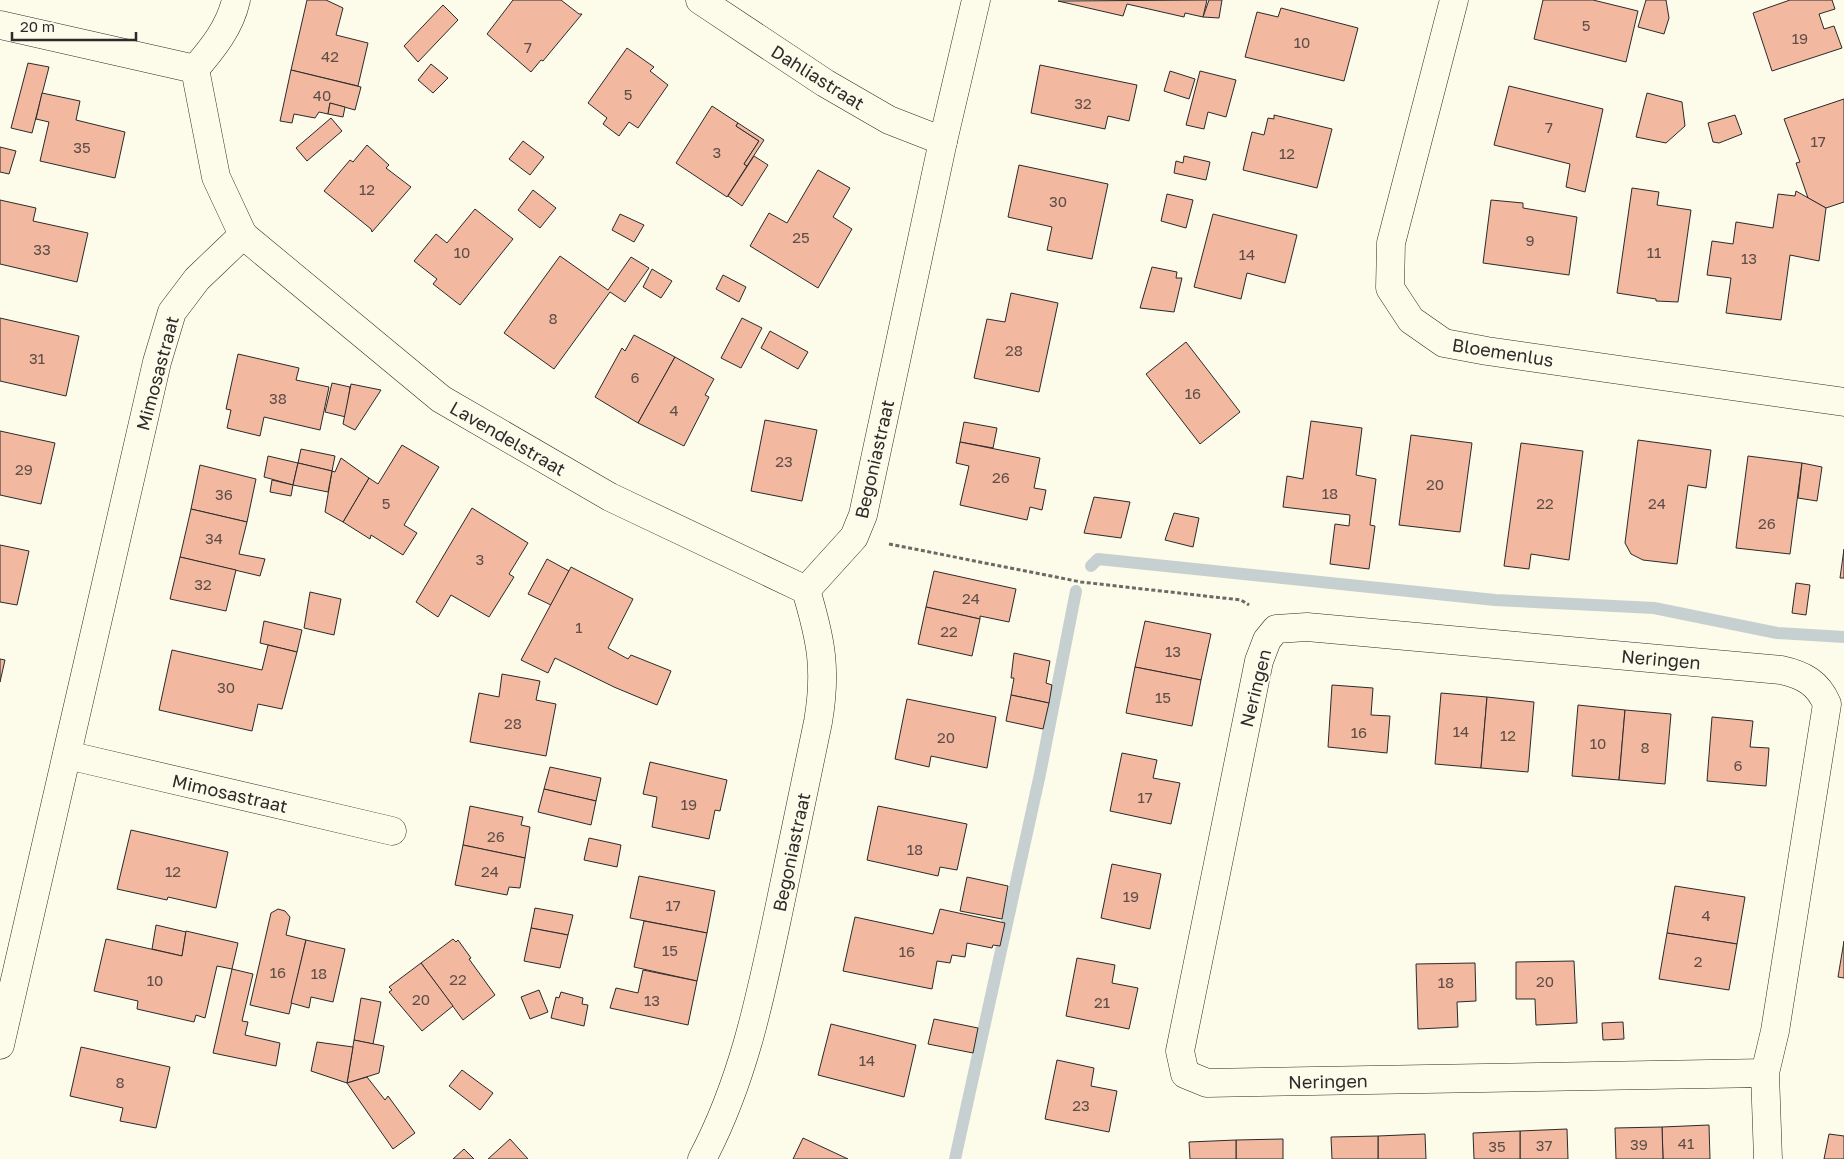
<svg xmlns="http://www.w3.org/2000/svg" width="1844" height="1159" font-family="'Golos Text',sans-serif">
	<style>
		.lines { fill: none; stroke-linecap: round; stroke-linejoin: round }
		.stream { stroke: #c7d0d0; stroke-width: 12 }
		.building { fill: #f2b8a0; stroke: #2b2b2b }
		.minor-casing { stroke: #2b2b2b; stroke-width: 29 }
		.path { stroke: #6a6964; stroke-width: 3; stroke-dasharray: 4 2.5; stroke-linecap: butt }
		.minor { stroke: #fdfbea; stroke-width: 28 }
		.labels { text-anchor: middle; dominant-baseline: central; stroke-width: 4; stroke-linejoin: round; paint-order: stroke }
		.number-label { font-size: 15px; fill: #5d4e48 }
		.street-label { font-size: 18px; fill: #2b2b2b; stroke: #fdfbea }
	</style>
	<rect width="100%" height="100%" fill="#fdfbea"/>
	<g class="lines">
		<g class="stream">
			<path d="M1091 566 1098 559 1495 600 1654 608 1777 633 1844 637"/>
			<path d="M955 1159 1040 774 1076 591"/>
		</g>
	</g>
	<g class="building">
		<path d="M307 0H326L343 8 336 35 368 43 358 86 291 70Z"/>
		<path d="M513 0H561L579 14H582L543 61 541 60 531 72 487 34Z"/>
		<path d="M1207 0 1203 17 1185 13 1184 17 1127 4 1123 16 1058 1Z"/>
		<path d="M1209 0H1222L1219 18 1203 17Z"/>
		<path d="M1543 0H1593L1638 11 1626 62 1534 39Z"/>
		<path d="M1646 0H1666L1669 18 1664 34 1638 27Z"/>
		<path d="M1790 0H1832L1835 9 1819 14 1824 29 1834 26 1842 48 1772 71 1753 13Z"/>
		<path d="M443 5 458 20 418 62 404 46Z"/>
		<path d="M1281 8 1358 28 1344 81 1245 57 1257 12 1278 17Z"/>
		<path d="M627 48 654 67 650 71 668 85 638 128 629 122 619 136 603 124 607 118 588 103Z"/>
		<path d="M28 63 49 67 32 133 11 128Z"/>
		<path d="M431 64 448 78 433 93 418 80Z"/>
		<path d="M1040 65 1137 85 1129 121 1108 116 1105 129 1031 113Z"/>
		<path d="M291 70 361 87 355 110 330 103 328 114 319 112 315 118 294 114 292 123 280 121Z"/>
		<path d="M1170 71 1195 79 1189 99 1164 91Z"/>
		<path d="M1200 71 1236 80 1226 117 1208 112 1204 129 1186 125Z"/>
		<path d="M1509 86 1603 109 1585 192 1566 187 1570 164 1494 145Z"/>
		<path d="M42 93 80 101 76 120 125 132 115 178 40 161 49 122 36 119Z"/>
		<path d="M1647 93 1682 102 1685 126 1666 143 1636 137Z"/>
		<path d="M1844 99V202L1826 208 1808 198 1796 163 1800 162 1784 119Z"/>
		<path d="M330 103 345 107 343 117 328 114Z"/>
		<path d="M712 106 738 123 736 126 759 141 744 164 747 166 727 197 676 163Z"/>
		<path d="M1274 115 1332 129 1317 188 1243 170 1252 132 1264 135 1268 118 1274 119Z"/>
		<path d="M1735 115 1742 134 1719 143 1713 142 1708 123Z"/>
		<path d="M331 118 342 131 307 161 296 148Z"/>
		<path d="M738 123 764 140 747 166 744 164 759 141 736 126Z"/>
		<path d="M523 141 544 157 530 175 509 159Z"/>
		<path d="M367 145 389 165 386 168 411 187 372 232 371 229 324 191 350 160 353 162Z"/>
		<path d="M0 147 16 151 9 174 0 172Z"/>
		<path d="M754 156 768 165 742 206 728 196Z"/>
		<path d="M1184 156 1210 162 1206 180 1174 173 1176 161 1183 163Z"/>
		<path d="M1019 165 1108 184 1092 259 1047 250 1052 227 1008 217Z"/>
		<path d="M818 170 850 188 833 217 852 229 818 288 750 246 769 213 787 223Z"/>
		<path d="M1632 188 1659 192 1657 205 1691 210 1678 302 1656 301V299L1617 293Z"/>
		<path d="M533 190 556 208 540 228 518 210Z"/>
		<path d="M1796 191 1826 208 1819 261 1790 255 1781 320 1726 313 1731 278 1707 275 1712 241 1733 244 1736 222 1773 228 1778 194 1795 196Z"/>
		<path d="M1167 194 1193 200 1186 228 1161 221Z"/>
		<path d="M0 200 36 208 33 221 88 233 77 282 0 264Z"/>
		<path d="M1491 200 1523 203V208L1577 217 1569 275 1483 263Z"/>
		<path d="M475 209 513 239 460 305 433 284 437 279 414 261 436 234 447 243Z"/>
		<path d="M620 214 644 225 634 242 612 230Z"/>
		<path d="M1213 214 1297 235 1285 283 1247 273 1241 299 1194 287Z"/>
		<path d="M560 256 608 290 631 257 649 268 625 302 610 292 554 369 504 333Z"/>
		<path d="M1152 267 1177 272 1176 278H1182L1174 312 1140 308Z"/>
		<path d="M652 269 672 281 661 298 643 287Z"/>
		<path d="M723 275 746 287 739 302 716 289Z"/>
		<path d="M1011 293 1058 303 1039 392 974 378 987 319 1005 322Z"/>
		<path d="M0 318 79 336 66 396 0 381Z"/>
		<path d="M742 318 762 328 741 368 721 358Z"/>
		<path d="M770 331 808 352 798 369 761 348Z"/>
		<path d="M634 335 675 357 638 423 595 397 622 348 625 351Z"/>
		<path d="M1186 342 1240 412 1200 444 1146 374Z"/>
		<path d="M238 354 299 368 296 380 329 387 320 430 264 417 260 436 227 428 231 410 226 409Z"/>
		<path d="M675 357 714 379 705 395 709 397 684 446 638 423Z"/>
		<path d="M332 383 350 387 346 417 325 412Z"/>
		<path d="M351 384 381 390 355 430 343 424Z"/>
		<path d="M765 420 817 430 802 501 751 491Z"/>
		<path d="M1311 421 1362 428 1356 475 1376 479 1370 525 1375 526 1369 569 1330 564 1335 524 1349 526 1350 515 1283 507 1287 476 1303 479Z"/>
		<path d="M964 422 997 428 993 448 960 442Z"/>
		<path d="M0 431 55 443 41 504 0 495Z"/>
		<path d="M1411 435 1472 443 1460 532 1399 525Z"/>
		<path d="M1638 440 1711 450 1706 488 1688 485 1677 564 1643 560 1631 554 1625 543Z"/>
		<path d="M960 442 1040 458 1034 488 1046 490 1042 510 1030 507 1027 520 960 505 969 466 956 463Z"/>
		<path d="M1521 443 1583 451 1569 560 1531 554 1529 569 1504 566Z"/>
		<path d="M402 445 439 467 404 525 417 533 403 555 371 535 370 539 343 522 369 478 378 484Z"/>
		<path d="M301 449 335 456 332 471 298 463Z"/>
		<path d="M268 456 298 463 293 485 264 477Z"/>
		<path d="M1748 456 1802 463 1790 554 1736 548Z"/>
		<path d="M341 458 369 478 343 522 325 512 332 471 335 472Z"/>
		<path d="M298 463 332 471 328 492 293 485Z"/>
		<path d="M1802 463 1822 467 1817 501 1798 498Z"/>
		<path d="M200 465 256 479 247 522 191 509Z"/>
		<path d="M272 480 293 485 291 496 270 492Z"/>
		<path d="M1094 497 1130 502 1121 538 1084 533Z"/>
		<path d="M472 508 528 543 509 574 514 577 489 617 451 595 438 617 416 602Z"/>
		<path d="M191 509 247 522 239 554 265 559 260 576 180 557Z"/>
		<path d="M1174 513 1199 518 1193 547 1165 540Z"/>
		<path d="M0 545 29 551 17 605 0 602Z"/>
		<path d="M1844 549V578H1840Z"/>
		<path d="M180 557 236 570 226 611 170 599Z"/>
		<path d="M547 559 569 571 551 605 528 594Z"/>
		<path d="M571 567 633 599 608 648 628 659 631 655 671 671 657 705 614 687 555 658 548 673 521 660Z"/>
		<path d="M934 571 1016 589 1009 622 980 616V619L926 607Z"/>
		<path d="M1796 583 1810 585 1806 615 1792 613Z"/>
		<path d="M310 592 341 599 334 635 304 628Z"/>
		<path d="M926 607 980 619 972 656 918 644Z"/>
		<path d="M264 621 302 630 297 652 260 643Z"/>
		<path d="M1145 621 1211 634 1201 680 1135 667Z"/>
		<path d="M268 645 297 652 282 709 258 704 252 731 159 710 172 650 262 670Z"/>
		<path d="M1014 653 1050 661 1046 683 1052 685 1049 703 1011 695 1014 678H1011Z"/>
		<path d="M0 659 5 660 0 682Z"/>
		<path d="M1135 667 1201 680 1192 726 1126 713Z"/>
		<path d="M502 674 540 681 536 700 556 704 546 756 470 742 479 693 499 697Z"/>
		<path d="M1332 685 1373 688 1371 715 1390 716 1387 753 1328 747Z"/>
		<path d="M1441 693 1487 697 1481 768 1435 764Z"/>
		<path d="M1011 695 1049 703 1043 729 1006 721Z"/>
		<path d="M1487 697 1534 702 1528 772 1481 768Z"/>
		<path d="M907 699 996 717 987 768 931 756 929 767 895 759Z"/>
		<path d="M1578 705 1625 710 1619 780 1572 776Z"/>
		<path d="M1625 710 1671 714 1665 784 1619 780Z"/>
		<path d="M1712 717 1753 721 1750 747 1769 748 1766 786 1707 781Z"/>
		<path d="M1122 753 1157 760 1153 778 1180 783 1171 824 1110 811Z"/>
		<path d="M650 762 727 780 720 811 715 810 709 839 652 827 657 797 643 794Z"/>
		<path d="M550 767 601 778 596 801 544 789Z"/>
		<path d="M544 789 596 801 591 825 538 812Z"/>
		<path d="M470 806 523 817 521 825 530 827 525 858 463 845Z"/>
		<path d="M878 806 967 824 957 870 940 867 938 876 867 860Z"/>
		<path d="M131 830 228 852 216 908 168 897 167 900 117 889Z"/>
		<path d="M589 838 621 845 617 867 584 860Z"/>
		<path d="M463 845 525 858 520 888 509 887 507 895 455 885Z"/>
		<path d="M1112 864 1161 874 1150 929 1101 918Z"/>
		<path d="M639 876 715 891 707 933 630 918Z"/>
		<path d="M967 877 1008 886 1002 919 960 911Z"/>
		<path d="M1675 886 1745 897 1737 944 1667 933Z"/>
		<path d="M535 908 573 915 568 935 531 928Z"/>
		<path d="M278 909 285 911 290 917 286 935 306 940 289 1014 250 1005 271 913Z"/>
		<path d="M940 909 1005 923 1000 946 993 945 992 948 967 943 965 957 952 955 950 963 937 961 932 989 843 971 855 917 933 934Z"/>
		<path d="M644 921 707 933 697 981 634 967Z"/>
		<path d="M156 925 186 932 182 956 152 949Z"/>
		<path d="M531 928 568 935 560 968 524 961Z"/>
		<path d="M186 931 238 943 232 969 217 966 205 1018 196 1015 194 1022 137 1009 138 1001 94 991 106 939 182 956Z"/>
		<path d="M1667 933 1737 944 1729 990 1659 979Z"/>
		<path d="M453 939 456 942 458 940 471 958 469 959 495 995 463 1020 421 963Z"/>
		<path d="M306 940 345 949 333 1002 311 997 309 1008 291 1003Z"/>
		<path d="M1844 941V978L1838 977Z"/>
		<path d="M1077 958 1115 965 1112 983 1138 988 1129 1029 1066 1016Z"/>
		<path d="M1574 961 1577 1023 1536 1025 1535 999H1516V962Z"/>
		<path d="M421 963 453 1006 422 1031 389 992 392 990 389 987Z"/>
		<path d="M1475 963 1476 1001 1457 1002 1458 1027 1418 1029 1416 964Z"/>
		<path d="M232 969 253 974 242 1021 248 1022 245 1035 280 1043 276 1066 213 1053Z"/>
		<path d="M643 970 697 981 688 1025 610 1008 616 988 638 993Z"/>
		<path d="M539 990 548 1012 530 1019 521 997Z"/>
		<path d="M561 992 583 998 582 1004 588 1005 584 1026 551 1018 556 997 559 998Z"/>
		<path d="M361 998 381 1002 373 1044 354 1040Z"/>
		<path d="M934 1019 978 1028 973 1053 928 1044Z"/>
		<path d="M1623 1022 1624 1039 1603 1040 1602 1023Z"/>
		<path d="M831 1024 916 1045 904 1097 818 1075Z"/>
		<path d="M354 1040 384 1046 379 1073 347 1083Z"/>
		<path d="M317 1042 353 1047 347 1083 311 1071Z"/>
		<path d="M81 1047 170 1067 156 1128 120 1121 123 1108 70 1096Z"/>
		<path d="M1057 1060 1094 1068 1091 1086 1117 1091 1109 1132 1045 1119Z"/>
		<path d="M462 1070 493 1093 480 1110 449 1086Z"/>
		<path d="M367 1077 385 1100 388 1096 415 1133 393 1149 347 1083Z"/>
		<path d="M1709 1125 1710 1159H1663L1662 1127Z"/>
		<path d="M1662 1127 1663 1159H1616L1615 1128Z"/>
		<path d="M1567 1129 1568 1159H1520V1131Z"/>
		<path d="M1520 1131V1159H1474L1473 1133Z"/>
		<path d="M1425 1134 1426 1159H1378V1136Z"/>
		<path d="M1829 1134 1844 1136V1159H1824Z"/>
		<path d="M1378 1136V1159H1332L1331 1137Z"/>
		<path d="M803 1138 848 1159H793Z"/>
		<path d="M510 1139 528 1159H488Z"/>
		<path d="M1283 1139V1159H1236V1140Z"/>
		<path d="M1236 1140V1159H1190L1189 1142Z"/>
		<path d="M464 1149 474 1159H453Z"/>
	</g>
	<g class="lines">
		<defs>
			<g id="minor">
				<path d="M700 0 825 83 889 120 943 141"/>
				<path d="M1454 0 1391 243 1390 288 1411 320 1444 343 1487 351 1844 402"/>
				<path d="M0 25 195 69"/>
				<path d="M195 69C213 48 230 27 236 0"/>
				<path d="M243 235 441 399 610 497 806 590"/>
				<path d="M67 755 392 831"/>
				<path d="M0 1045 157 362 172 312 197 279 243 235 216 177 195 69"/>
				<path d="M1765 1073 1207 1083 1185 1074 1180 1051 1259 661 1267 640 1276 629 1307 627 1781 670C1804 675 1818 683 1827 704L1775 1031 1765 1073 1768 1159"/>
				<path d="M702 1159C743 1082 760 999 778 914 791 850 805 786 818 722 827 670 821 640 806 590L854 537 863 515 943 141 976 0"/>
			</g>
		</defs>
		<use href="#minor" class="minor-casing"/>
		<path class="path" d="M889 544 1081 582 1241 600 1249 605"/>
		<use href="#minor" class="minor"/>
	</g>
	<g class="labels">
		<g class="number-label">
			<text x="1586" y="25">5</text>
			<text x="1800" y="38">19</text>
			<text x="1302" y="42">10</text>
			<text x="528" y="47">7</text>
			<text x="330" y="56">42</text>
			<text x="628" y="94">5</text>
			<text x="322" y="95">40</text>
			<text x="1083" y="103">32</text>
			<text x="1549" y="127">7</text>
			<text x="1818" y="141">17</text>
			<text x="82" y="147">35</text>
			<text x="717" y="152">3</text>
			<text x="1287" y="153">12</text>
			<text x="367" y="189">12</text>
			<text x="1058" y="201">30</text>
			<text x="801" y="237">25</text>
			<text x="1530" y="240">9</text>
			<text x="42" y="249">33</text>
			<text x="462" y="252">10</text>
			<text x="1654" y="252">11</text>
			<text x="1247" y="254">14</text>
			<text x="1749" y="258">13</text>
			<text x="553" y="318">8</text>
			<text x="1014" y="350">28</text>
			<text x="37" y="358">31</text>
			<text x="635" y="377">6</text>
			<text x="1193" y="393">16</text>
			<text x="278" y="398">38</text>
			<text x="674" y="410">4</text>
			<text x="784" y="461">23</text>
			<text x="24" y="469">29</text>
			<text x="1001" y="477">26</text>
			<text x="1435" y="484">20</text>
			<text x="1330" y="493">18</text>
			<text x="224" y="494">36</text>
			<text x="386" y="503">5</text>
			<text x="1545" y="503">22</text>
			<text x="1657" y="503">24</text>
			<text x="1767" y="523">26</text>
			<text x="214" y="538">34</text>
			<text x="480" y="559">3</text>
			<text x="203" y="584">32</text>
			<text x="971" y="598">24</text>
			<text x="579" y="627">1</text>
			<text x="949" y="631">22</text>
			<text x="1173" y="651">13</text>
			<text x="226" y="687">30</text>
			<text x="1163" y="697">15</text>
			<text x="513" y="723">28</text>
			<text x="1461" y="731">14</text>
			<text x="1359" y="732">16</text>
			<text x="1508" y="735">12</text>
			<text x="946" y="737">20</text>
			<text x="1598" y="743">10</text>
			<text x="1645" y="747">8</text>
			<text x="1738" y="765">6</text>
			<text x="1145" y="797">17</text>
			<text x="689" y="804">19</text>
			<text x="496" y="836">26</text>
			<text x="915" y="849">18</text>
			<text x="173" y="871">12</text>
			<text x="490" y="871">24</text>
			<text x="1131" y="896">19</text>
			<text x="673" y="905">17</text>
			<text x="1706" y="915">4</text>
			<text x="670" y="950">15</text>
			<text x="907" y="951">16</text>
			<text x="1698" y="961">2</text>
			<text x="278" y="972">16</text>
			<text x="319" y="973">18</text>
			<text x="458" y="979">22</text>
			<text x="155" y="980">10</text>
			<text x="1545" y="981">20</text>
			<text x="1446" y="982">18</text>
			<text x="421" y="999">20</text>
			<text x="652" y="1000">13</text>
			<text x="1102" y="1002">21</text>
			<text x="867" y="1060">14</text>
			<text x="120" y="1082">8</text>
			<text x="1081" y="1105">23</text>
			<text x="1686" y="1143">41</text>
			<text x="1639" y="1144">39</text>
			<text x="1544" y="1145">37</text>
			<text x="1497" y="1146">35</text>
		</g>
		<g class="street-label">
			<text transform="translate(818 77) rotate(32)">Dahliastraat</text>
			<text transform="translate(1503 352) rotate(9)">Bloemenlus</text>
			<text transform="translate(157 373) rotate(-75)">Mimosastraat</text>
			<text transform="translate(508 438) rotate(30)">Lavendelstraat</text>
			<text transform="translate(874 459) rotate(-77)">Begoniastraat</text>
			<text transform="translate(1661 659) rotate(5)">Neringen</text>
			<text transform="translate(1255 688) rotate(-76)">Neringen</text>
			<text transform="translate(230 793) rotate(13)">Mimosastraat</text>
			<text transform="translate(791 852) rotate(-78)">Begoniastraat</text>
			<text transform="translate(1328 1081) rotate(-1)">Neringen</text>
		</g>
	</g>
	<path d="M12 32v8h124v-8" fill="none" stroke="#2b2b2b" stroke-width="2.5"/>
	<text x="20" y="32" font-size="15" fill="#2b2b2b" stroke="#fdfbea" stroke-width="4" paint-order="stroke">20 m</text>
</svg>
